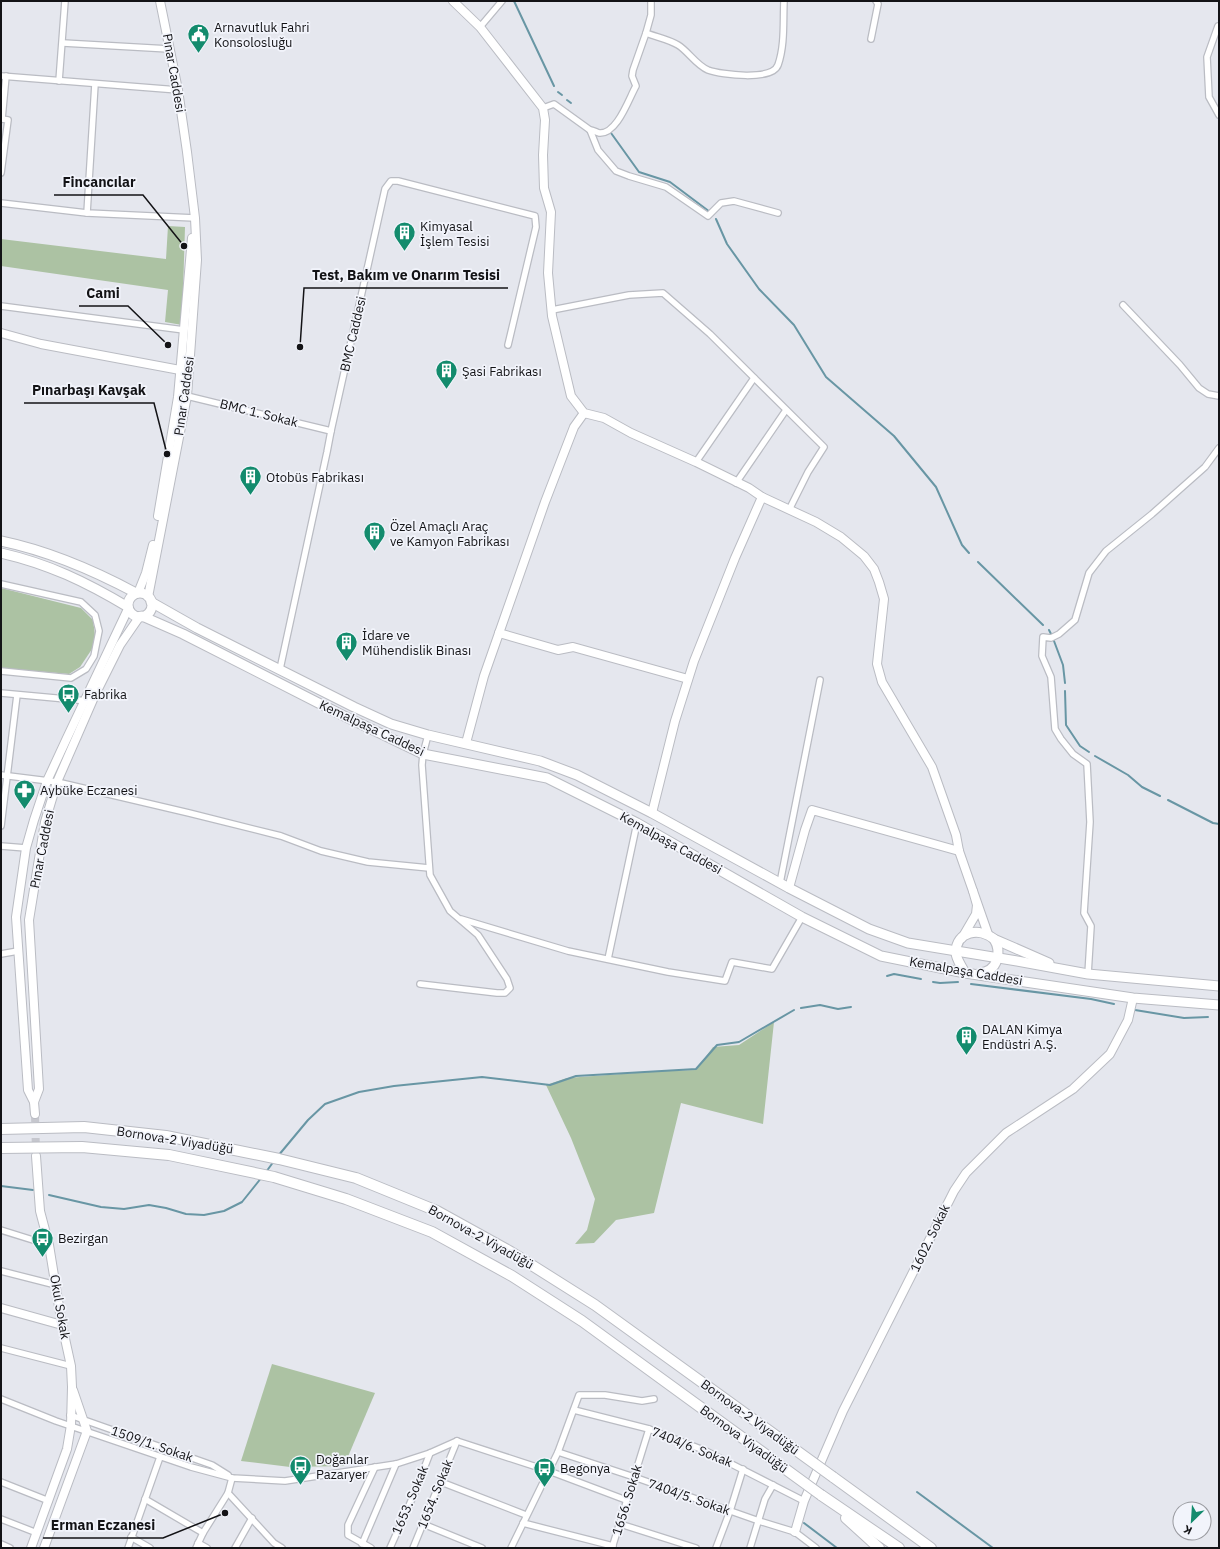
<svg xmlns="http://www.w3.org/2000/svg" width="1220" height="1549" font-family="'IBM Plex Sans',sans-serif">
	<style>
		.green { fill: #acc2a3 }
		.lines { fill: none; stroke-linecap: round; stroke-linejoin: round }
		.stream { stroke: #6896a4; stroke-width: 2 }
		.secondary-tunnel { stroke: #c6c7ce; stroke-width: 8; stroke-dasharray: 8 4; stroke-linecap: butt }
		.street-casing { stroke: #babcc3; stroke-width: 8 }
		.secondary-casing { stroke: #babcc3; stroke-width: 10 }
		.primary-casing { stroke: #babcc3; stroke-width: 11 }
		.highway-casing { stroke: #babcc3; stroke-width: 12 }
		.street { stroke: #fff; stroke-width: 5.5 }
		.secondary { stroke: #fff; stroke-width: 8 }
		.primary { stroke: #fff; stroke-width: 9 }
		.highway { stroke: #fff; stroke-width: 10 }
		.highway-bridge-casing { stroke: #babcc3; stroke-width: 12; stroke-linecap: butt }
		.highway-bridge { stroke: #fff; stroke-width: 10 }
		.labels { text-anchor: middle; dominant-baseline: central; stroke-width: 3.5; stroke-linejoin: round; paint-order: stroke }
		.poi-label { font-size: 13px; fill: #131316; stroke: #f2f4fb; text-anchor: start }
		.street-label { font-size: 13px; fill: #131316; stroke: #f2f4fb }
		.leader { fill: none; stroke: #131316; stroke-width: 1.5 }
		.callout-dot { fill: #131316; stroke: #f2f4fb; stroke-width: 1.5 }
		.callout-label { font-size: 14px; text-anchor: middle; font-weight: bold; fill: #131316; stroke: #f2f4fb; stroke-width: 3.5; stroke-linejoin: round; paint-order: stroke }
	</style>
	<rect width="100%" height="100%" fill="#e5e7ee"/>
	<g class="green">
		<path d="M168 226 185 227 182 325 165 322 168 290 1 266V239L166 259Z"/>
		<path d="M1 588 81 608 93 620 96 643 80 667 69 674 1 668Z"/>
		<path d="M774 1022 763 1124 681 1103 654 1213 616 1220 594 1243 575 1244 587 1230 595 1199 571 1138 546 1085 567 1078 662 1071 696 1070 713 1047 739 1045Z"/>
		<path d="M272 1364 375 1393 344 1466 290 1467 241 1461Z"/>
	</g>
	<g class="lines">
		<g class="stream">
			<path d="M514 1 554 86"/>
			<path d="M558 92 562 95"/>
			<path d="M567 100 571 103"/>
			<path d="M611 133 639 172 670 182 710 212"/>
			<path d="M716 219 727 244 759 289 794 325 826 377 894 436 936 487 962 545 969 553"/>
			<path d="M978 562 1043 625"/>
			<path d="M1049 630 1052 636"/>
			<path d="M1054 641 1063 665 1065 683"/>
			<path d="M1065 691 1066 725 1080 746 1089 752"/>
			<path d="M1095 756 1128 775 1142 787 1160 796"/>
			<path d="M1168 800 1213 823 1219 824"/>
			<path d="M887 976 894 974 921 979"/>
			<path d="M933 982 940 983 958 982"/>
			<path d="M971 984 1091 999 1114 1004"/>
			<path d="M801 1008 820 1005 838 1009 851 1007"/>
			<path d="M1135 1010 1184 1018 1208 1017"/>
			<path d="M278 1156 308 1120 325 1104 359 1092 394 1086 482 1077 550 1085 576 1076 696 1069 717 1045 739 1042 794 1010"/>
			<path d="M266 1172 274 1161"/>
			<path d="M1 1186 33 1190"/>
			<path d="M49 1195 101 1207 124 1209 149 1205 166 1208 186 1214 204 1215 224 1211 242 1202 262 1177"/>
			<path d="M917 1492 993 1548"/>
			<path d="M804 1523 837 1548"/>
		</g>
		<path class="secondary-tunnel" d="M35 1114 36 1153"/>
		<defs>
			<g id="street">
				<path d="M651 1V15L646 33C656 37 668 39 678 45 688 51 696 65 708 70 722 75 772 81 778 65 785 45 783 22 784 1"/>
				<path d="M1218 26 1207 57 1209 97 1219 115"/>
				<path d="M480 27 502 1"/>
				<path d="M871 39 878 4 876 1"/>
				<path d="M63 43 169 49"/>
				<path d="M1 76 178 90"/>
				<path d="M59 81 65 1"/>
				<path d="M543 108 554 104 590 130 598 150 616 171 629 176 666 187 708 216 721 203 734 201 778 213"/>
				<path d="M590 130C593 130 596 132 599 133 617 135 629 98 636 86L632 76 633 70 646 33"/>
				<path d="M1 173 8 120 2 119 6 76"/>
				<path d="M1 203 87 213 195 218"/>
				<path d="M87 213 95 84"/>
				<path d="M1123 305 1180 365 1199 388 1208 394 1219 396"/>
				<path d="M1 306 184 330"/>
				<path d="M552 310 629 295 663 293 710 334 824 447 808 472 789 510"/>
				<path d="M187 396 331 431"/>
				<path d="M696 462 754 378"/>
				<path d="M736 483 786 410"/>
				<path d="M1 584 81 602 95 615 99 631 94 656 86 669 71 678 1 671"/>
				<path d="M280 669 327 452 331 431 385 189 391 181H398L535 216 536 227 508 345"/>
				<path d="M1 693 88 701"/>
				<path d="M1 775 57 782 189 813 281 836 321 851 368 862 429 868"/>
				<path d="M1 826 17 695"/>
				<path d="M1 846 26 848"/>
				<path d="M780 883 820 680"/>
				<path d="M461 919 568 951 668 972 725 981 732 962 772 969 802 917"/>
				<path d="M1 954 18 951"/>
				<path d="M608 959 637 823"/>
				<path d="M1088 974 1091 926 1084 913 1090 822 1087 764 1073 754 1061 739 1055 729 1051 677 1042 656 1043 637 1051 638 1059 634 1075 620 1089 573 1106 551 1152 514 1205 467 1219 448"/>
				<path d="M420 984 497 993H505L510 988 507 979 478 935 450 911 430 875 422 765 423 754 428 735"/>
				<path d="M1 1230 49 1245"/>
				<path d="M1 1271 56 1285"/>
				<path d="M1 1348 71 1366"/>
				<path d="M1 1399 56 1421 191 1467 232 1478 285 1481 396 1464 430 1453 457 1441"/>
				<path d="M574 1410 649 1429 706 1451 804 1501"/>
				<path d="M70 1415 212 1465 228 1475"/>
				<path d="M457 1441 549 1471 626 1500"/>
				<path d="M558 1452 634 1477 759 1521 795 1532 816 1548"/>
				<path d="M1 1482 49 1501"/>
				<path d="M441 1482 526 1515"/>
				<path d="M228 1493 274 1543 282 1548"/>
				<path d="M145 1499 203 1533"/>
				<path d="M1 1519 37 1533"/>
				<path d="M523 1523 613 1546"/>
				<path d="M423 1524 482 1548"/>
				<path d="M620 1524 696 1548"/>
				<path d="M131 1537 150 1548"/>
				<path d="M198 1543 207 1548"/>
				<path d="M1 1544 10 1548"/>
				<path d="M362 1544 396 1464"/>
				<path d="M128 1548 160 1457"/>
				<path d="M196 1548 203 1533 228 1493 232 1478"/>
				<path d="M235 1548 252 1518"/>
				<path d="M371 1548 348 1535V1525L375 1467"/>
				<path d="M390 1548 415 1492 430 1453"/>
				<path d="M413 1548 457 1441"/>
				<path d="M511 1548 558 1452 579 1395H605L642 1401 654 1399"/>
				<path d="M612 1548 649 1429"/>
				<path d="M716 1548 730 1511 743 1469"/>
				<path d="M750 1548 765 1499 773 1485"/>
			</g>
			<g id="secondary">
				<path d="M453 1 480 27 543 108 545 120 543 155 544 188 551 212 548 273 552 316 571 396 584 413 604 418 631 433 696 462 749 488 762 497 816 522 841 537 864 556 874 569 879 582 884 599 877 664 882 682 932 767 956 835 959 851 973 891"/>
				<path d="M1 333 41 344 180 370"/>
				<path d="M158 516 178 397 192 238"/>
				<path d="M138 593 146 573 153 545"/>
				<path d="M148 597 187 396 197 260 195 218 187 152 178 90 160 1"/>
				<path d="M499 633 558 650 573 647 688 679"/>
				<path d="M466 743 484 676 545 502 574 427 584 413"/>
				<path d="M652 813 675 721 694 661 735 558 762 497"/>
				<path d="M789 888 805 830 812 810 959 851"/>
				<path d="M962 938 976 914 977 905 973 891 988 934"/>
				<path d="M34 1102 28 1090 16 917 26 848 34 820 47 781 66 740 128 609"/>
				<path d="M35 1114 34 1102 39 1089 29 920 45 822 57 782 95 695 120 645 140 616"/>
				<path d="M1 1308 62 1325"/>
				<path d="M795 1532 804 1501 843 1411 954 1191 966 1173 1006 1133 1073 1089 1110 1054 1128 1020 1133 998"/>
				<path d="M31 1548 67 1449 71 1425 72 1387 71 1366 62 1325 49 1245 40 1211 36 1156"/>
				<path d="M44 1548 87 1431 73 1390"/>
			</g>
			<g id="primary">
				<path d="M1 541C49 551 93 570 136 593"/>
				<path d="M1 553C49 564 86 582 128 607"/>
				<circle cx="140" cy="605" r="12"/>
				<path d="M151 602 197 628 354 707 391 724 428 735 540 761 577 775 652 813 789 888 869 929 908 943 1017 961 1088 974 1219 986"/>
				<path d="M142 616 183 634 340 714 423 754 547 778 637 823 802 917 881 956 965 973 1133 998 1219 1005"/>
				<path d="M965 973C962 966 956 960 956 952 956 931 980 927 994 939L1049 963"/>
				<path d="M980 973C998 971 1002 952 994 939"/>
			</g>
			<g id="highway">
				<path d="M833 1477 931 1548"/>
				<path d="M821 1495 899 1548"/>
				<path d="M846 1518 879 1548"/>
			</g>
		</defs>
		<use href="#street" class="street-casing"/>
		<use href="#secondary" class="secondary-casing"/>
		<use href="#primary" class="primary-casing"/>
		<use href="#highway" class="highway-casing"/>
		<use href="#street" class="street"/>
		<use href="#secondary" class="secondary"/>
		<use href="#primary" class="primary"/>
		<use href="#highway" class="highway"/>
		<defs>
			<g id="highway-bridge">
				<path d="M1 1129 84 1127 166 1136 279 1159 356 1178 437 1211 511 1252 595 1305 833 1477"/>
				<path d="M1 1148 82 1147 169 1155 274 1177 346 1199 432 1232 512 1276 582 1321 821 1495"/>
			</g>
		</defs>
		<use href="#highway-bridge" class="highway-bridge-casing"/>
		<use href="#highway-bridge" class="highway-bridge"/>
	</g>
	<defs>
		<symbol id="civic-pin" viewBox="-11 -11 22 30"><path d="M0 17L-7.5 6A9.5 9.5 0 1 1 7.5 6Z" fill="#138b6d" stroke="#f2f4fb"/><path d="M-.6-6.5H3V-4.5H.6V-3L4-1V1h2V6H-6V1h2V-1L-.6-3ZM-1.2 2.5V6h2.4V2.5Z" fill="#fff"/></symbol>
		<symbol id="building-pin" viewBox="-11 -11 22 30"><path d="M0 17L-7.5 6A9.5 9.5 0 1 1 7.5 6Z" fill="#138b6d" stroke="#f2f4fb"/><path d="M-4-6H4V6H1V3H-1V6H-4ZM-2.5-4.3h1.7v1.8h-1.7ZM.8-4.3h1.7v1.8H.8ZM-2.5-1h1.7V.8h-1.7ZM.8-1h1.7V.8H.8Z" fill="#fff"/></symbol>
		<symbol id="bus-pin" viewBox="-11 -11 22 30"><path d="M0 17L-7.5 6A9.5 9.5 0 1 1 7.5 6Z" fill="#138b6d" stroke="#f2f4fb"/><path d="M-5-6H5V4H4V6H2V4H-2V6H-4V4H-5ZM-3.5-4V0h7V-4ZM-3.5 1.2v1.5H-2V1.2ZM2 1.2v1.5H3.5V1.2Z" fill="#fff"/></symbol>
		<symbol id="pharmacy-pin" viewBox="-11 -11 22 30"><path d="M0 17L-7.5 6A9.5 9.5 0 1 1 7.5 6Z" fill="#138b6d" stroke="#f2f4fb"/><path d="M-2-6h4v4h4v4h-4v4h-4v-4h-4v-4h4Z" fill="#fff"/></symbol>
	</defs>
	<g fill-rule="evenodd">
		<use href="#civic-pin" x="186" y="22" width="25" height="34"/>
		<use href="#building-pin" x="392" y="220" width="25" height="34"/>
		<use href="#building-pin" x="434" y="358" width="25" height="34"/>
		<use href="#building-pin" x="238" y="464" width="25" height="34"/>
		<use href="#building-pin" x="362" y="520" width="25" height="34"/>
		<use href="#building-pin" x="334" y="630" width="25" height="34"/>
		<use href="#bus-pin" x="56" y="682" width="25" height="34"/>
		<use href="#pharmacy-pin" x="12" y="778" width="25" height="34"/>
		<use href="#building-pin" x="954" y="1024" width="25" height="34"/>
		<use href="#bus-pin" x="30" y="1226" width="25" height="34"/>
		<use href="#bus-pin" x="288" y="1454" width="25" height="34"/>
		<use href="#bus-pin" x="532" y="1456" width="25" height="34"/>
	</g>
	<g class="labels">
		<g class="poi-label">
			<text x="214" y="27">Arnavutluk Fahri<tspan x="214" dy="15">Konsolosluğu</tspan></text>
			<text x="420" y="226">Kimyasal<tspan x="420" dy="15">İşlem Tesisi</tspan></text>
			<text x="462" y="371">Şasi Fabrikası</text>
			<text x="266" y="477">Otobüs Fabrikası</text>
			<text x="390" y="526">Özel Amaçlı Araç<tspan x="390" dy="15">ve Kamyon Fabrikası</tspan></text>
			<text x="362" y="635">İdare ve<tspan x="362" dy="15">Mühendislik Binası</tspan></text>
			<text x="84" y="694">Fabrika</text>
			<text x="40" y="790">Aybüke Eczanesi</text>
			<text x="982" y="1029">DALAN Kimya<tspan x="982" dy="15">Endüstri A.Ş.</tspan></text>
			<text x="58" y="1238">Bezirgan</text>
			<text x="316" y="1459">Doğanlar<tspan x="316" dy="15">Pazaryer</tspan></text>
			<text x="560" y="1468">Begonya</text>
		</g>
		<g class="street-label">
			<text transform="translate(174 73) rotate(80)">Pınar Caddesi</text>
			<text transform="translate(353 334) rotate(-77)">BMC Caddesi</text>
			<text transform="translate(184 396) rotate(-82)">Pınar Caddesi</text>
			<text transform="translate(259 413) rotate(14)">BMC 1. Sokak</text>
			<text transform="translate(372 728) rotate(25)">Kemalpaşa Caddesi</text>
			<text transform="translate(671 843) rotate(29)">Kemalpaşa Caddesi</text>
			<text transform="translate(42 849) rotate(-79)">Pınar Caddesi</text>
			<text transform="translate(966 971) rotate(10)">Kemalpaşa Caddesi</text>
			<text transform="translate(175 1140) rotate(9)">Bornova-2 Viyadüğü</text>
			<text transform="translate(481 1237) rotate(29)">Bornova-2 Viyadüğü</text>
			<text transform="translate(930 1238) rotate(-64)">1602. Sokak</text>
			<text transform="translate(60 1307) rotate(80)">Okul Sokak</text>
			<text transform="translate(750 1417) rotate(36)">Bornova-2 Viyadüğü</text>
			<text transform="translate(744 1439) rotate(36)">Bornova Viyadüğü</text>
			<text transform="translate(152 1444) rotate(19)">1509/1. Sokak</text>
			<text transform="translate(692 1447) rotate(22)">7404/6. Sokak</text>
			<text transform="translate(435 1494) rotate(-68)">1654. Sokak</text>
			<text transform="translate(689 1497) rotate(19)">7404/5. Sokak</text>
			<text transform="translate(410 1500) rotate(-67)">1653. Sokak</text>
			<text transform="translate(627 1500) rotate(-73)">1656. Sokak</text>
		</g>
	</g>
	<path class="leader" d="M184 246L143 195H54M300 347L304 288H508M168 345L128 306H79M167 454L154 403H24M225 1513L163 1538H43"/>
	<g class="callout-dot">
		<circle cx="184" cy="246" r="4"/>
		<circle cx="300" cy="347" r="4"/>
		<circle cx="168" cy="345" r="4"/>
		<circle cx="167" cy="454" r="4"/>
		<circle cx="225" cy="1513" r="4"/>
	</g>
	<g class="callout-label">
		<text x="99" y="187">Fincancılar</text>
		<text x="406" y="280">Test, Bakım ve Onarım Tesisi</text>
		<text x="103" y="298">Cami</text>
		<text x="89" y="395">Pınarbaşı Kavşak</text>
		<text x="103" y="1530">Erman Eczanesi</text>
	</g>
	<rect width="1220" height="1549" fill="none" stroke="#131316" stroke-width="4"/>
	<g transform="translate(1192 1521) rotate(205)"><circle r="19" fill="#f2f4fb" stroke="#999a9f"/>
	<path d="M0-3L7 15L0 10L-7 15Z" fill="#138b6d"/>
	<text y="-6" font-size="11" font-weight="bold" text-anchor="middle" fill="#131316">K</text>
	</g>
</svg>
